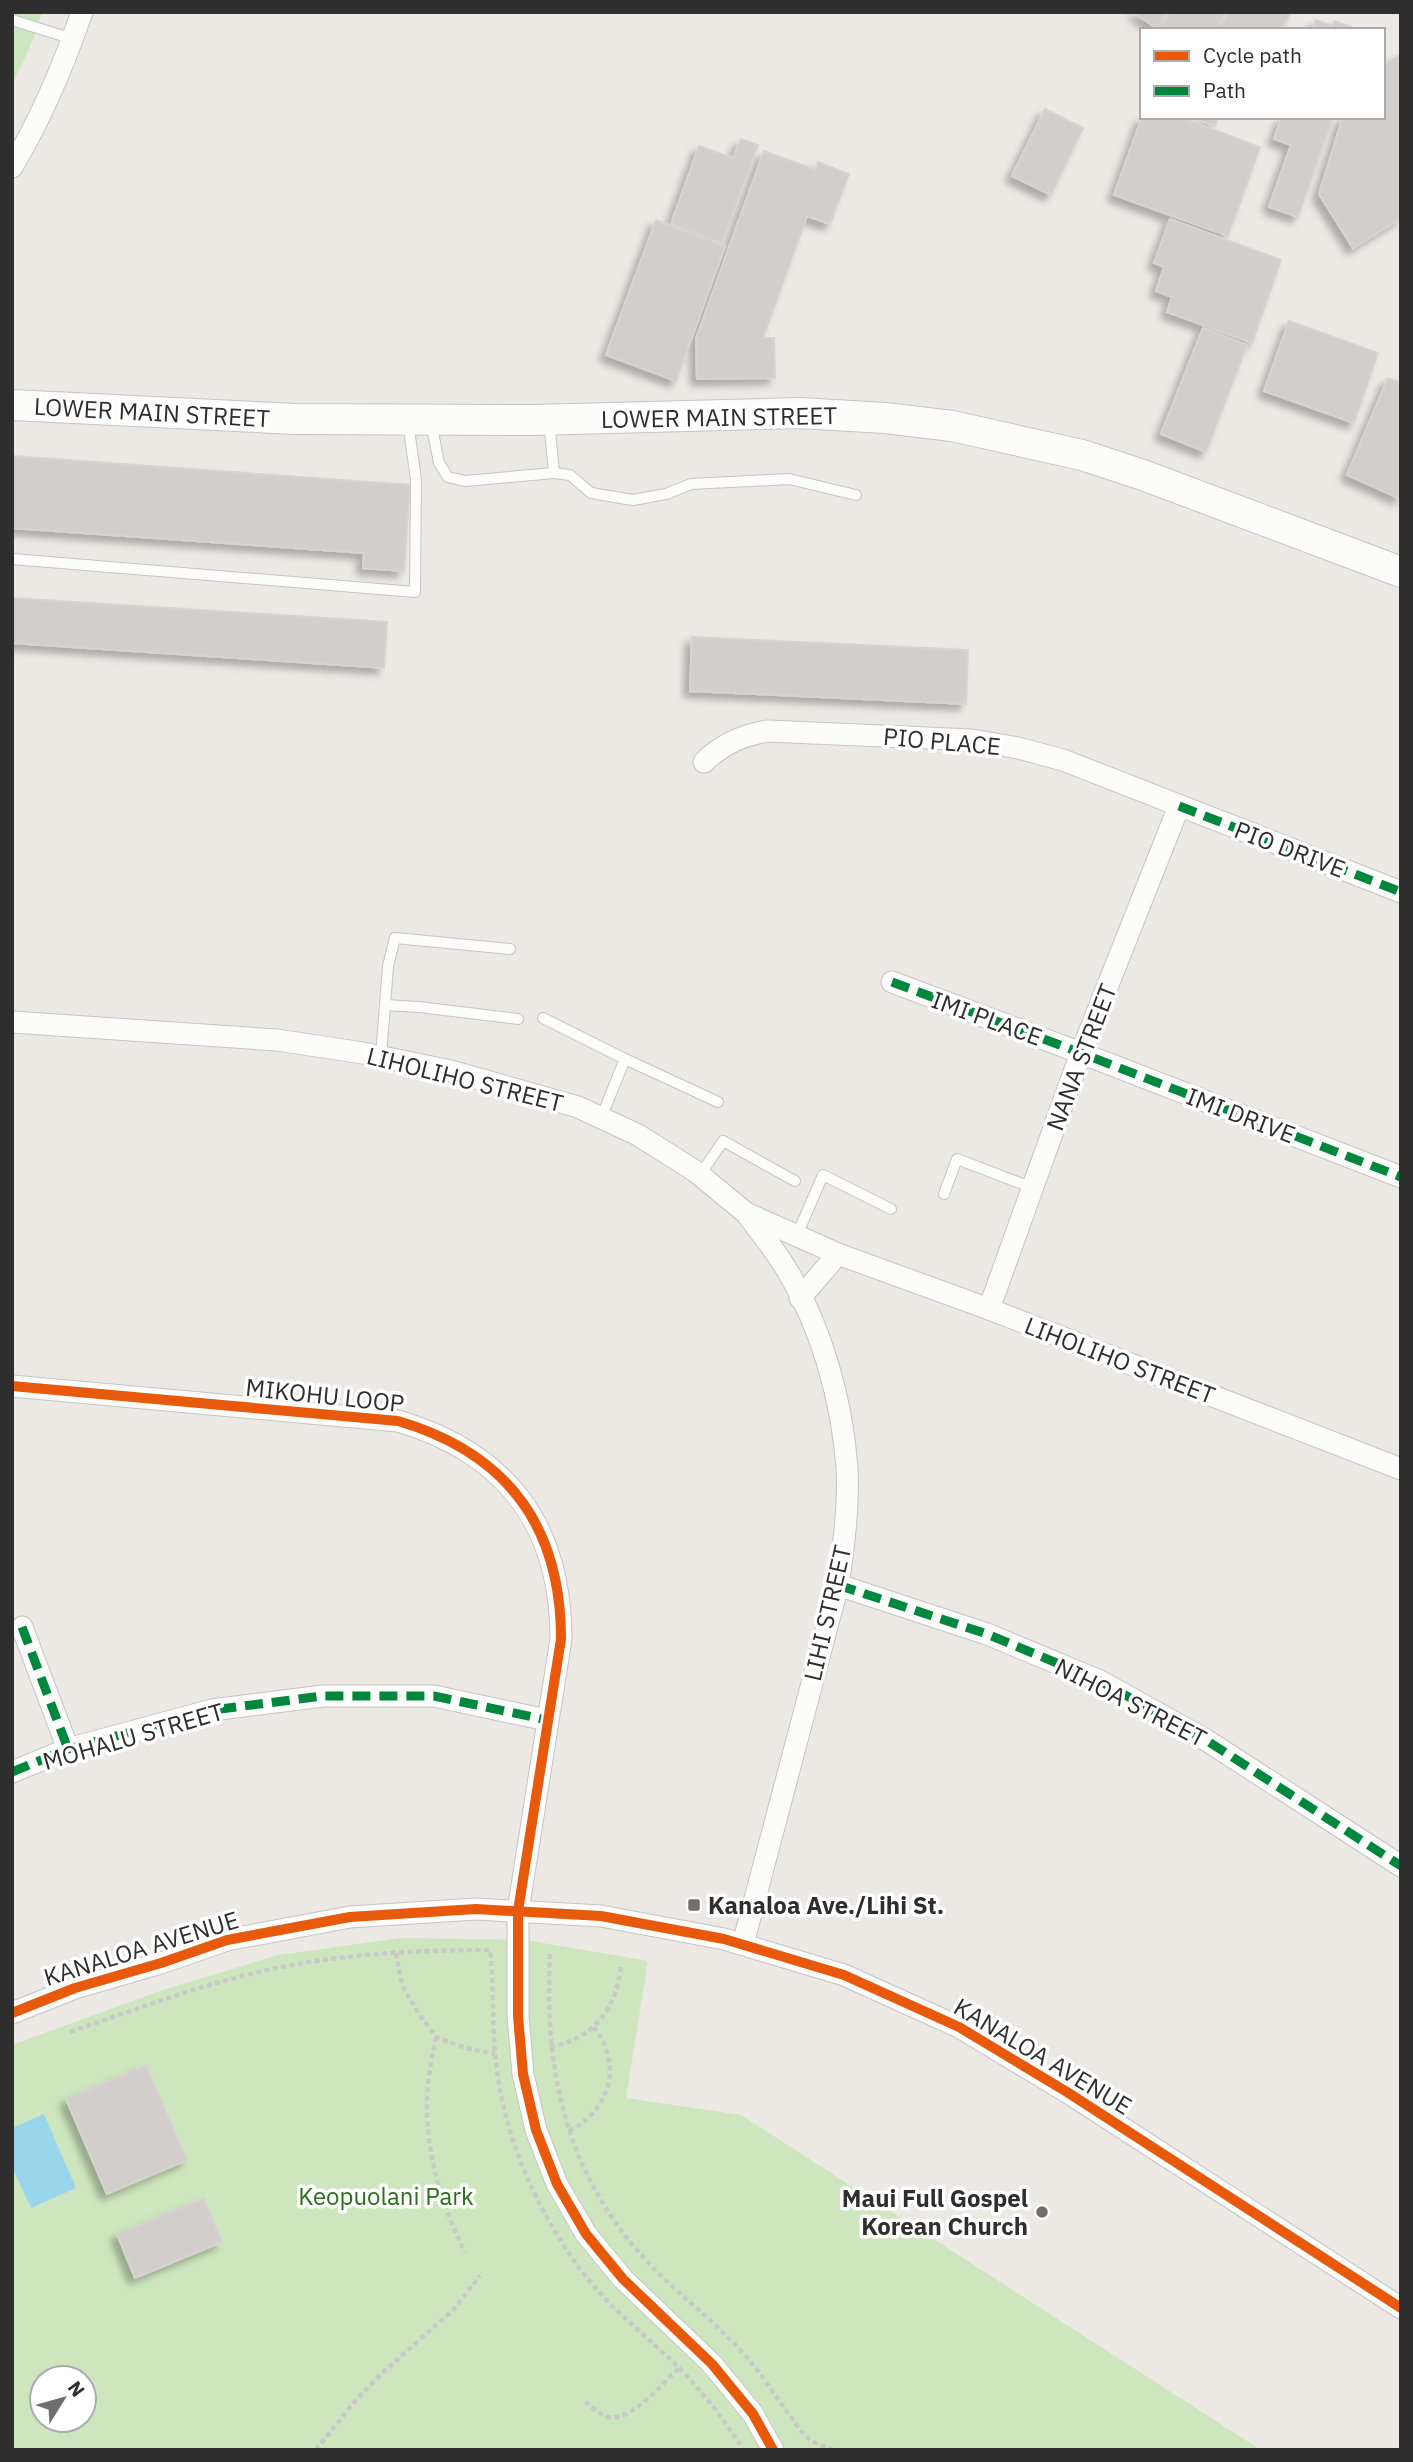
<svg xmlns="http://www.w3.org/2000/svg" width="1413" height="2462" font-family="'IBM Plex Sans',sans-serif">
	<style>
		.green { fill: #cee6be; fill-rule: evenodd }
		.water { fill: #99d6ec }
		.building { fill: #d1cecb; stroke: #d7d4d0; stroke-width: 2; filter: url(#shadow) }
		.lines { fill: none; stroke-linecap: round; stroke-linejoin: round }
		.lane-casing { stroke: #c5c4c5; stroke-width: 12 }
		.street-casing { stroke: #c5c4c5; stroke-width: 23 }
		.secondary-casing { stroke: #c5c4c5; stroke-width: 32 }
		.path { stroke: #c9c9c8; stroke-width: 4.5; stroke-dasharray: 5 3.5; stroke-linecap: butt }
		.lane { stroke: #fcfcfb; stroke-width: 10 }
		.street { stroke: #fcfcfb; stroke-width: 21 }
		.secondary { stroke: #fcfcfb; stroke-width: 30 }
		.quiet { stroke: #00873e; stroke-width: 9; stroke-dasharray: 18 9; stroke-linecap: butt }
		.cycleway-casing { stroke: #fff; stroke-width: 15 }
		.cycleway { stroke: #e8590c; stroke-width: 10 }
		.poi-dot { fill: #706f6e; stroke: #fff; stroke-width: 2.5 }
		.labels { text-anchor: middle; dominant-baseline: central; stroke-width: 7; stroke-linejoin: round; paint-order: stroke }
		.street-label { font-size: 24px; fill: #2e2e2e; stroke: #fff }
		.poi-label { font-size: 24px; font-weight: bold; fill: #2e2e2e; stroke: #fff; text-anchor: start }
		.park-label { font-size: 24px; fill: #2c6e1b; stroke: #fff }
	</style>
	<defs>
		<filter id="shadow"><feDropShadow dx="-6" dy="6" stdDeviation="3.5" flood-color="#0004"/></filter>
	</defs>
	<rect width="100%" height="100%" fill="#ece8e4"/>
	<g class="green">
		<path d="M12 12H42L33 40 12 85Z"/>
		<path d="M401 1938 526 1940 648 1961 626 2098 741 2115 1261 2450H12V2045L160 1991 278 1955ZM42 2378H84V2420H42Z"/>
	</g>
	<path class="water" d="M44 2114 76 2188 31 2208 12 2167V2128Z"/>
	<g class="building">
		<path d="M1134 12H1167L1156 28Z"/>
		<path d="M1170 12H1226L1214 30H1161L1159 28Z"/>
		<path d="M1229 12H1292L1280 30H1217Z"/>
		<path d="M1316 20 1332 26 1334 21 1360 30H1313Z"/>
		<path d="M1401 54V218L1353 248 1319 194 1343 117H1383V65Z"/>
		<path d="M1045 109 1083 128 1051 195 1012 176Z"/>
		<path d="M1142 117H1180L1260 147 1228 236 1114 195Z"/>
		<path d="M1190 117H1218L1215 126Z"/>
		<path d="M1282 117H1333L1298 217 1269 207 1291 145 1274 139Z"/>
		<path d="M741 139 758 145 722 243 671 224 699 146 733 158Z"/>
		<path d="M764 151 816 170 818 162 849 174 830 224 807 216 763 338H774L775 378 697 379 696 339Z"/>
		<path d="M1170 219 1281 260 1252 343 1167 312 1172 297 1156 291 1164 267 1154 263Z"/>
		<path d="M656 220 725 246 676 381 606 355Z"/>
		<path d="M1289 321 1378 353 1354 423 1264 391Z"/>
		<path d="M1203 328 1247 345 1206 452 1161 434Z"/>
		<path d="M1388 378 1401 383V499L1347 475Z"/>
		<path d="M12 456 410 485 404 571 363 568 364 553 12 528Z"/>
		<path d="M12 598 387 622 384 668 12 643Z"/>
		<path d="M692 637 968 650 966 704 690 691Z"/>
		<path d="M146 2065 187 2160 107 2194 66 2099Z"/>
		<path d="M204 2198 222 2242 135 2278 117 2234Z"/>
	</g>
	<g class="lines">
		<defs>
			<g id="lane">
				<path d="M12 20 73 39"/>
				<path d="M431 422 439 463 448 477 465 481 554 473 549 420"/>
				<path d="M554 473 570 475 591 493 633 500 666 494 691 484 789 479 856 495"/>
				<path d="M12 559 415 592 416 480 408 422"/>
				<path d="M385 1005 388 966 395 938 510 949"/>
				<path d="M543 1018 625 1059"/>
				<path d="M381 1056 385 1005 419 1007 518 1019"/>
				<path d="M601 1118 625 1059 718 1102"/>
				<path d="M700 1175 723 1141 795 1181"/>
				<path d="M944 1194 957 1159 1033 1188"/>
				<path d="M797 1235 823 1175 891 1209"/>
			</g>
			<g id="street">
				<path d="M12 167C42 117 63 67 82 12"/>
				<path d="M704 762C722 744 742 735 768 731L972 740 1018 748 1063 760 1401 892"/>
				<path d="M892 982 1081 1053 1401 1177"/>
				<path d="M12 1022 277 1040 363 1053 451 1071 578 1107 638 1135 695 1171 746 1213 838 1254 989 1309 1401 1469"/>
				<path d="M800 1298 838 1254"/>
				<path d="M989 1309 1081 1053 1179 806"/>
				<path d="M12 1386 398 1421C507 1453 561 1526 561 1639L518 1911V2016L523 2074 536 2130 557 2184 586 2234 623 2279 712 2364 753 2414 773 2450"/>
				<path d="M838 1585 987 1634 1100 1681 1206 1740 1401 1866"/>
				<path d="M22 1627 68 1749"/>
				<path d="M12 1772 68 1749 212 1710 323 1696H434L547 1720"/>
				<path d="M743 1944 838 1585C844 1547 849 1507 847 1468 842 1400 822 1329 787 1270 775 1250 760 1232 746 1213"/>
				<path d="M12 2013 75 1988 161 1963 227 1940 350 1917 476 1909 601 1916 724 1939 844 1975 959 2027 1067 2092 1401 2308"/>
			</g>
			<path id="secondary" d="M12 405 295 419 534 420 800 413 885 418 952 426 1082 455 1143 475 1401 572"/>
		</defs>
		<use href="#lane" class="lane-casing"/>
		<use href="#street" class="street-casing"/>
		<use href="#secondary" class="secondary-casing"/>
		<g class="path">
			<path d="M396 1953 402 1985 418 2013 436 2037 465 2048 495 2054"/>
			<path d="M550 1954C544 2069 565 2172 645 2259 674 2292 712 2318 741 2351 759 2370 773 2393 789 2414 795 2422 801 2433 809 2439 815 2444 825 2446 833 2450"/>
			<path d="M70 2032C134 2010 197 1986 263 1971 337 1954 414 1950 490 1950 494 1984 492 2018 495 2052 502 2139 542 2227 600 2293 625 2321 655 2343 681 2370 705 2394 725 2422 744 2450"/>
			<path d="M436 2037C433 2053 429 2069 428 2085 423 2143 439 2200 465 2252"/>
			<path d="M550 2047C594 2039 618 2007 621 1964"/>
			<path d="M569 2131C611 2108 623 2066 594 2027"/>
			<path d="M585 2402C592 2407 600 2415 609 2417 631 2422 665 2381 681 2366"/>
			<path d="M316 2450 356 2400 381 2374 453 2310 480 2276"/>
		</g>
		<use href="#lane" class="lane"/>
		<use href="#street" class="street"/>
		<use href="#secondary" class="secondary"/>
		<g class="quiet">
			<path d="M1179 806 1401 892"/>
			<path d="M892 982 1081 1053 1401 1177"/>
			<path d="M838 1585 987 1634 1100 1681 1206 1740 1401 1866"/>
			<path d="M22 1627 68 1749"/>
			<path d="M12 1772 68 1749 212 1710 323 1696H434L547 1720"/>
		</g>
		<defs>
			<g id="cycleway">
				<path d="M12 1386 398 1421C507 1453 561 1526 561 1639L518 1911V2016L523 2074 536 2130 557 2184 586 2234 623 2279 712 2364 753 2414 773 2450"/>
				<path d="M12 2013 75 1988 161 1963 227 1940 350 1917 476 1909 601 1916 724 1939 844 1975 959 2027 1067 2092 1401 2308"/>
			</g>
		</defs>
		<use href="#cycleway" class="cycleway-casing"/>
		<use href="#cycleway" class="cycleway"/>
	</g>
	<g class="poi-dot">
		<rect x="687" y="1898" width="14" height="14" rx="3.5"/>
		<circle cx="1042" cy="2212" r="7"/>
	</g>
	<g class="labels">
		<g class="street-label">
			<text transform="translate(152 412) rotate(3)">LOWER MAIN STREET</text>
			<text transform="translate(719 417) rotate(-1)">LOWER MAIN STREET</text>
			<text transform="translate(942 741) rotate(5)">PIO PLACE</text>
			<text transform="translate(1290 849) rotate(21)">PIO DRIVE</text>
			<text transform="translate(987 1018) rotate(20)">IMI PLACE</text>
			<text transform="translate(1081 1057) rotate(-69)">NANA STREET</text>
			<text transform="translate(465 1079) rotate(14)">LIHOLIHO STREET</text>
			<text transform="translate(1241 1115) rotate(21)">IMI DRIVE</text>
			<text transform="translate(1120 1360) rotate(21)">LIHOLIHO STREET</text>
			<text transform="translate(325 1395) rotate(6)">MIKOHU LOOP</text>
			<text transform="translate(827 1613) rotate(-77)">LIHI STREET</text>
			<text transform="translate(1131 1702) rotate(27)">NIHOA STREET</text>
			<text transform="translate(133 1736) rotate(-16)">MOHALU STREET</text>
			<text transform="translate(141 1948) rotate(-17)">KANALOA AVENUE</text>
			<text transform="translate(1043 2056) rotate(31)">KANALOA AVENUE</text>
		</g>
		<g class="poi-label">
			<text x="708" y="1905">Kanaloa Ave./Lihi St.</text>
			<text x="1028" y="2198" text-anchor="end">Maui Full Gospel<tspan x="1028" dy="28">Korean Church</tspan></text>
		</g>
		<g class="park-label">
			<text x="386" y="2196">Keopuolani Park</text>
		</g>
	</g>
	<rect width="1413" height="2462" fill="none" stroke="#2e2e2e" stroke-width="28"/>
	<rect x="1140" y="28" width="245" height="91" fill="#ffffff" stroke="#ababab" stroke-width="2"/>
	<rect x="1154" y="51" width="35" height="10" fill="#e8590c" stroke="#ababab" stroke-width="2"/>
	<text x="1203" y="63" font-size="21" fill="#2e2e2e">Cycle path</text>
	<rect x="1154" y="86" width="35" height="10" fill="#00873e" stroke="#ababab" stroke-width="2"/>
	<text x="1203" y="98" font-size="21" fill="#2e2e2e">Path</text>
	<g transform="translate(63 2399) rotate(53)"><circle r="33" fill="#ffffff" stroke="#ababab" stroke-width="2"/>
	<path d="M0-5L12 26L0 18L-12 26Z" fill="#706f6e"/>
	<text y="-10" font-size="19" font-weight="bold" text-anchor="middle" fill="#2e2e2e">N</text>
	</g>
</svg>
